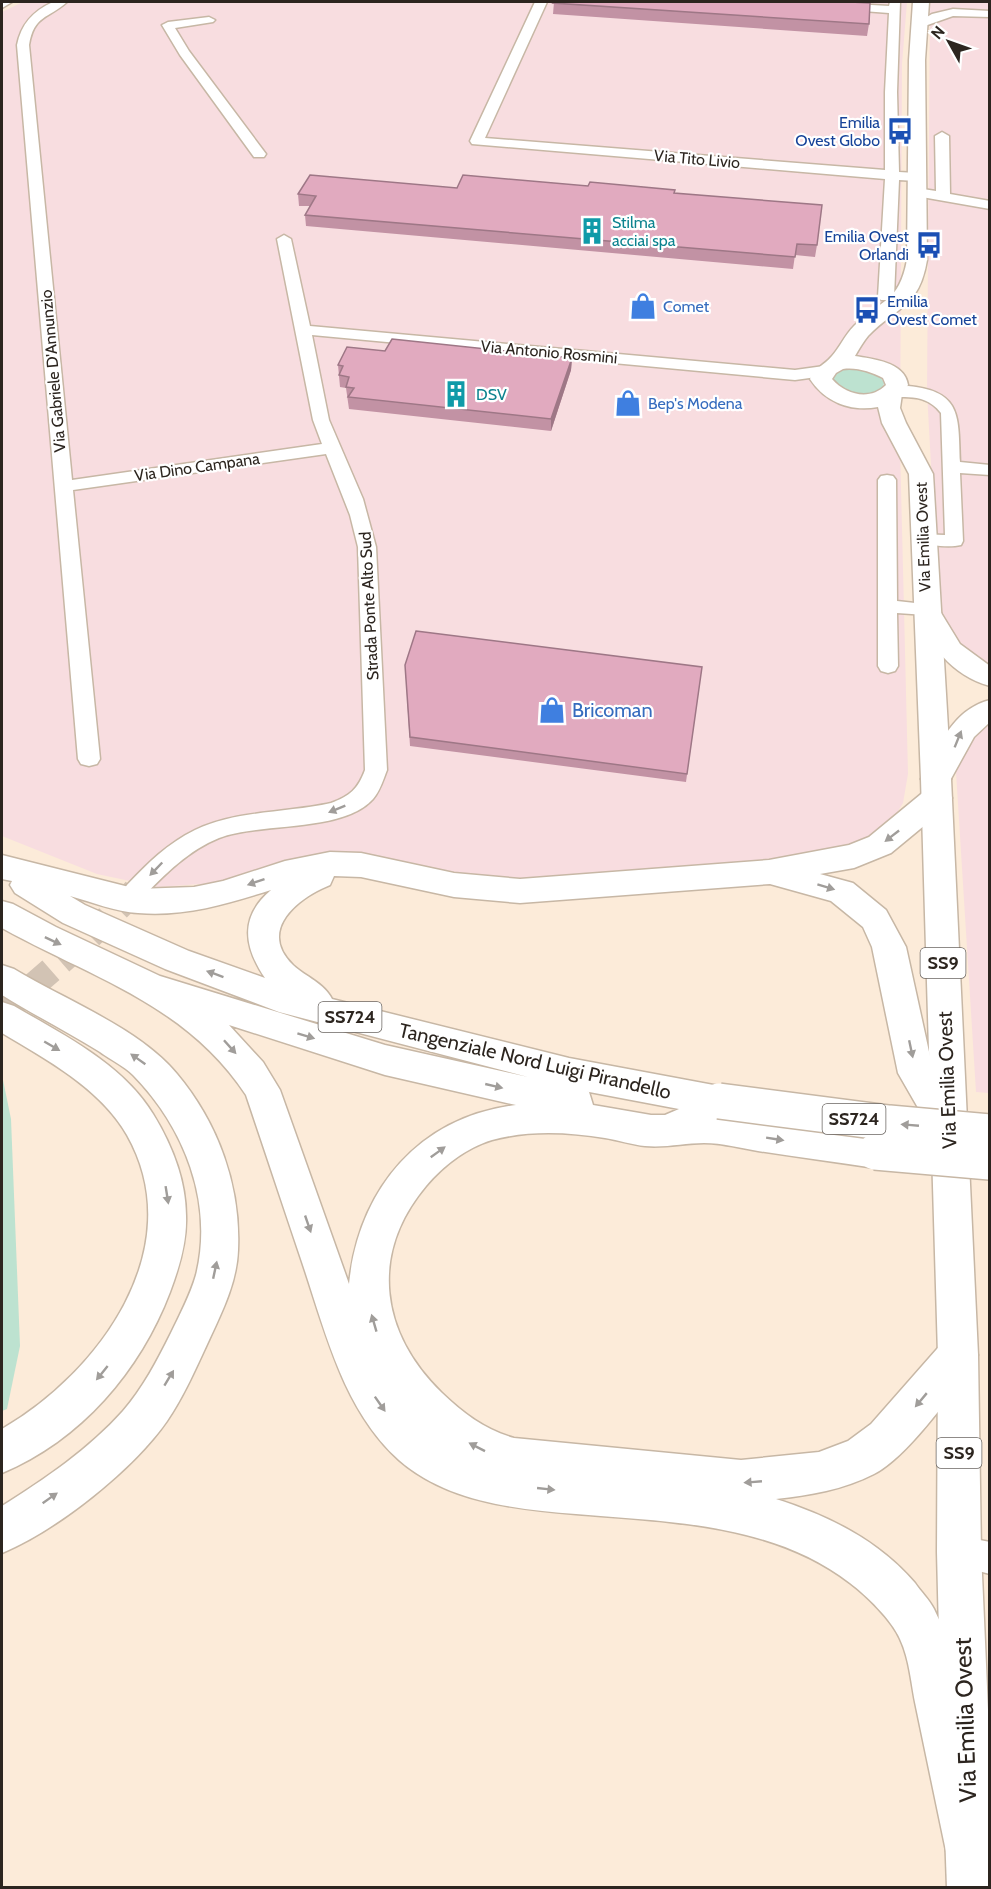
<svg xmlns="http://www.w3.org/2000/svg" width="991" height="1889" font-family="Cabin,sans-serif">
	<style>
		.industrial { fill: #f8dde0 }
		.green { fill: #bde2d0 }
		.lines { fill: none; stroke-linecap: round; stroke-linejoin: round }
		.minor-tunnel { stroke: #d2c3b4; stroke-width: 26; stroke-dasharray: 26 13; stroke-linecap: butt }
		.minor-casing { stroke: #c7b7a5; stroke-width: 3 }
		.secondary-casing { stroke: #c7b7a5; stroke-width: 3 }
		.primary-casing { stroke: #c7b7a5; stroke-width: 3 }
		.trunk-casing { stroke: #c7b7a5; stroke-width: 3 }
		.motorway-casing { stroke: #c7b7a5; stroke-width: 3 }
		.minor { fill: #fff; fill-rule: evenodd }
		.secondary { fill: #fff; fill-rule: evenodd }
		.primary { fill: #fff; fill-rule: evenodd }
		.trunk { fill: #fff; fill-rule: evenodd }
		.motorway { fill: #fff; fill-rule: evenodd }
		.trunk-bridge-casing { stroke: #c7b7a5; stroke-width: 38; stroke-linecap: butt }
		.trunk-bridge { stroke: #fff; stroke-width: 35 }
		.wall { fill: #c292a4 }
		.shaded-wall { fill: #9e7786 }
		.building { fill: #e1aabf; stroke: #9e7786; stroke-width: 1.5 }
		.oneway { fill: #a09d9a }
		.labels { text-anchor: middle; dominant-baseline: central; stroke-width: 4.5; stroke-linejoin: round; paint-order: stroke }
		.far-transit-label { font-size: 16px; fill: #164399; stroke: #fff; text-anchor: end }
		.far-street-label { font-size: 16px; fill: #2c251f; stroke: #fff }
		.far-culture-label { font-size: 16px; fill: #0d838f; stroke: #fff; text-anchor: start }
		.far-shop-label { font-size: 16px; fill: #366cbe; stroke: #fff; text-anchor: start }
		.shield { fill: #fff; stroke: #6b6662; stroke-width: 1.5 }
		.shield-label { font-size: 18px; font-weight: bold; fill: #2c251f }
		.shop-label { font-size: 20px; fill: #366cbe; stroke: #fff; text-anchor: start }
		.street-label { font-size: 20px; fill: #2c251f; stroke: #fff }
		.near-street-label { font-size: 24px; fill: #2c251f; stroke: #fff }
	</style>
	<rect width="100%" height="100%" fill="#fcebd9"/>
	<g class="industrial">
		<path d="M23 2H907L902 64 900 446 908 774 903 803 888 827 870 839 844 850 656 872 511 882 273 866 215 883 158 887 97 874 2 836V12Z"/>
		<path d="M930 2H989V669L951 642 941 618 938 592 927 392Z"/>
		<path d="M989 717V1093L976 1092 955 756Z"/>
	</g>
	<g class="green">
		<path d="M858 367 879 374 884 383 883 387C867 400 848 394 833 383V374L843 368Z"/>
		<path d="M2 1075 11 1119 20 1346 7 1409 2 1411Z"/>
	</g>
	<g class="lines">
		<path class="minor-tunnel" d="M2 1013 90 936 135 891"/>
		<defs>
			<g id="minor">
				<path d="M53 2H67C48 19 34 15 29 45L72 480 322 444 313 420 277 239 284 235 291 239 310 326 795 370 824 366 832 371 824 376 795 380 312 335 329 420 363 499 376 547 387 770C383 780 380 791 373 799 343 833 260 822 219 838 189 850 165 874 143 897L135 900 127 897 123 891 127 885C147 864 168 843 195 830 237 810 287 813 331 803 350 796 358 789 365 770L358 547 350 515 326 454 73 490 100 759 97 764 89 766 81 764 78 759 17 45C21 24 33 11 53 2Z"/>
				<path d="M535 2H547L485 138 885 170V92L889 13 837 9 831 6 837 3 889 6 890 2H900L897 92 899 172 916 173 923 177 916 181 899 180 894 297 891 300H881L878 297 885 179 472 144 470 141Z"/>
				<path d="M953 9 990 11V17L953 16 919 28 913 25 932 14Z"/>
				<path d="M209 17 215 20 213 22 175 28 189 51 266 154 264 157H254L180 55 162 25 168 22Z"/>
				<path d="M942 132 949 136 950 194 990 201V209L916 196 909 192 916 188 936 191 935 136Z"/>
				<path d="M908 386C963 391 958 418 960 462L990 465V475L960 473 963 541 961 545C948 548 930 545 917 542L915 538 917 534 945 535 941 413C921 387 894 404 884 392L886 389Z"/>
				<path d="M887 475 893 476 896 480 897 601 933 605 936 609 933 613 926 615 897 613 898 666 895 671 888 673 881 671 878 666V480L881 476Z"/>
				<path d="M959 1536 990 1542V1574L948 1563 943 1552 948 1541Z"/>
			</g>
			<path id="secondary" d="M913 2H929L925 60 927 260C919 308 897 306 868 336 863 342 859 349 855 356 873 359 905 362 908 385L902 394 900 408 906 423 933 474 951 779 947 786 936 790 925 786 921 779 909 474 882 423 878 407C850 412 825 402 810 379 816 366 824 366 832 356 840 347 845 335 854 326 881 299 899 303 907 260L909 60ZM843 369C857 367 871 372 883 378L886 385C870 401 846 395 832 379L836 373Z"/>
			<g id="primary">
				<path d="M936 768 947 772 951 779 978 1355 981 1552 990 1755 983 1771 966 1778 949 1771 942 1754 937 1552 938 1355 921 779 925 772Z"/>
				<path d="M970 1807 988 1814 990 1819V1888H947L945 1832 952 1814Z"/>
			</g>
			<g id="trunk">
				<path d="M2 2H12L2 8Z"/>
				<path d="M926 601 935 603 960 644 990 666V686C950 675 930 644 913 609L917 603Z"/>
				<path d="M990 700V722L974 737 947 786 940 788 948 790 952 798 948 806 891 853 854 868 820 874 853 883 886 910 906 947 933 1070 967 1128 962 1139 949 1144 936 1139 898 1073 872 947 863 927 831 901 770 884 520 903 454 897 361 877 334 876 330 885C298 898 257 930 293 965 306 977 324 983 332 999L569 1058 719 1086 732 1090 737 1101 732 1112 723 1115 875 1136 888 1141 893 1152 888 1163 875 1168C836 1162 797 1157 758 1151 741 1148 722 1143 704 1143 685 1143 665 1148 645 1146 632 1145 619 1140 605 1138 568 1132 529 1130 492 1140 466 1148 443 1166 426 1186 369 1254 380 1333 442 1393 463 1413 485 1430 514 1438L741 1460 819 1452 848 1441 871 1424 944 1341 958 1336 972 1341 978 1355 972 1369C948 1398 906 1458 874 1474 843 1490 810 1495 776 1499 829 1516 878 1540 915 1583 921 1592 929 1599 934 1609 950 1640 956 1675 964 1710L982 1716 990 1735V1867L971 1876 953 1869 946 1851C936 1803 926 1755 916 1707 911 1685 910 1660 900 1639 892 1620 866 1595 850 1583 772 1523 669 1522 576 1514 515 1509 447 1502 399 1460 343 1410 325 1330 302 1262 283 1206 265 1151 246 1095 186 1004 92 978 2 928V901L13 904 56 927 160 976 385 1045 528 1077 279 1012 165 969 63 923 15 893 10 885 12 881 2 879V855L137 889 194 887 223 881 285 861 330 852 361 853 454 873 520 879 769 860 849 845 869 837 926 790 933 789 925 786 921 779C939 748 951 710 990 700ZM271 890C239 917 244 947 265 978L189 951 85 905 70 896C92 902 116 912 138 913 184 917 227 904 271 890ZM229 1025 385 1075 516 1105C419 1117 359 1189 349 1284L280 1090 263 1062ZM584 1091 679 1109 665 1115H651L593 1105 589 1092Z"/>
			</g>
			<g id="motorway">
				<path d="M2 965 14 969C65 1000 139 1028 177 1074 218 1123 241 1186 238 1250 237 1282 222 1312 209 1340 196 1368 184 1396 167 1421 133 1470 57 1530 2 1553V1506C45 1479 89 1449 123 1411 143 1388 157 1361 171 1333 180 1314 190 1296 196 1275 214 1202 184 1127 133 1075 124 1066 111 1060 100 1052 68 1032 34 1015 2 995Z"/>
				<path d="M2 1002 14 1006C62 1034 123 1064 153 1114 172 1145 186 1180 186 1216 187 1242 179 1268 170 1292 140 1371 81 1440 2 1473V1429C99 1373 191 1248 127 1135 101 1089 46 1059 2 1033Z"/>
			</g>
		</defs>
		<use href="#minor" class="minor-casing"/>
		<use href="#secondary" class="secondary-casing"/>
		<use href="#primary" class="primary-casing"/>
		<use href="#trunk" class="trunk-casing"/>
		<use href="#motorway" class="motorway-casing"/>
		<use href="#minor" class="minor"/>
		<use href="#secondary" class="secondary"/>
		<use href="#primary" class="primary"/>
		<use href="#trunk" class="trunk"/>
		<use href="#motorway" class="motorway"/>
		<defs>
			<g id="trunk-bridge">
				<path d="M719 1101 889 1123 990 1132"/>
				<path d="M875 1152 990 1162"/>
			</g>
		</defs>
		<use href="#trunk-bridge" class="trunk-bridge-casing"/>
		<use href="#trunk-bridge" class="trunk-bridge"/>
	</g>
	<g class="wall">
		<path d="M554 2H869V24L867 36 553 14Z"/>
		<path d="M457 188 675 193 817 245 815 257 795 255 793 269 306 226 305 215 310 206H299L298 194Z"/>
		<path d="M385 351 572 358 571 370 551 431 349 409 346 388 340 387 338 365Z"/>
		<path d="M405 665 702 667 686 782 410 746Z"/>
	</g>
	<path class="shaded-wall" d="M572 358 571 370 551 431V419Z"/>
	<g class="building">
		<path d="M554 2H850L870 3 869 24 553 3Z"/>
		<path d="M310 175 457 188 463 175 588 186 590 182 675 190 674 193 822 205 817 245 797 244 795 257 305 215 316 196 298 194Z"/>
		<path d="M392 339 572 358 551 419 348 397 354 388 346 387 349 377 339 375 343 366 338 365 347 347 385 351Z"/>
		<path d="M416 631 702 667 687 774 410 737 405 665Z"/>
	</g>
	<defs><path id="oneway-solid" d="M-6-.8H1V-3.2L6.5 0L1 3.2V.8H-6Z" transform="scale(1.5)"/></defs>
	<g class="oneway">
		<use href="#oneway-solid" transform="translate(958 739) rotate(-68)"/>
		<use href="#oneway-solid" transform="translate(337 809) rotate(158)"/>
		<use href="#oneway-solid" transform="translate(892 836) rotate(142)"/>
		<use href="#oneway-solid" transform="translate(156 869) rotate(134)"/>
		<use href="#oneway-solid" transform="translate(256 882) rotate(161)"/>
		<use href="#oneway-solid" transform="translate(826 887) rotate(17)"/>
		<use href="#oneway-solid" transform="translate(53 941) rotate(25)"/>
		<use href="#oneway-solid" transform="translate(215 974) rotate(-160)"/>
		<use href="#oneway-solid" transform="translate(306 1036) rotate(17)"/>
		<use href="#oneway-solid" transform="translate(52 1046) rotate(30)"/>
		<use href="#oneway-solid" transform="translate(230 1047) rotate(48)"/>
		<use href="#oneway-solid" transform="translate(911 1049) rotate(78)"/>
		<use href="#oneway-solid" transform="translate(138 1059) rotate(-145)"/>
		<use href="#oneway-solid" transform="translate(494 1086) rotate(13)"/>
		<use href="#oneway-solid" transform="translate(910 1125) rotate(-175)"/>
		<use href="#oneway-solid" transform="translate(775 1139) rotate(9)"/>
		<use href="#oneway-solid" transform="translate(438 1152) rotate(-36)"/>
		<use href="#oneway-solid" transform="translate(167 1195) rotate(81)"/>
		<use href="#oneway-solid" transform="translate(308 1224) rotate(71)"/>
		<use href="#oneway-solid" transform="translate(215 1270) rotate(-78)"/>
		<use href="#oneway-solid" transform="translate(374 1323) rotate(-106)"/>
		<use href="#oneway-solid" transform="translate(102 1373) rotate(129)"/>
		<use href="#oneway-solid" transform="translate(169 1378) rotate(-59)"/>
		<use href="#oneway-solid" transform="translate(921 1400) rotate(130)"/>
		<use href="#oneway-solid" transform="translate(380 1404) rotate(55)"/>
		<use href="#oneway-solid" transform="translate(477 1447) rotate(-153)"/>
		<use href="#oneway-solid" transform="translate(753 1482) rotate(175)"/>
		<use href="#oneway-solid" transform="translate(546 1489) rotate(6)"/>
		<use href="#oneway-solid" transform="translate(50 1498) rotate(-35)"/>
	</g>
	<defs>
		<symbol id="bus-bare" viewBox="-9 -9 18 18"><path d="M-5-6H5V4H4V6H2V4H-2V6H-4V4H-5ZM-3.5-4V0h7V-4ZM-3.5 1.2v1.5H-2V1.2ZM2 1.2v1.5H3.5V1.2Z" fill="#1a4fb4" stroke="#fff" stroke-width="2.5" paint-order="stroke"/></symbol>
		<symbol id="building-bare" viewBox="-9 -9 18 18"><path d="M-4-6H4V6H1V3H-1V6H-4ZM-2.5-4.3h1.7v1.8h-1.7ZM.8-4.3h1.7v1.8H.8ZM-2.5-1h1.7V.8h-1.7ZM.8-1h1.7V.8H.8Z" fill="#0f9aa8" stroke="#fff" stroke-width="2.5" paint-order="stroke"/></symbol>
		<symbol id="shop-bare" viewBox="-9 -9 18 18"><path d="M-5-2.5h2.3a2.7 3.5 0 0 1 5.4 0H5L5.5 6h-11ZM-1.5-2.5h3a1.5 2.3 0 0 0-3 0Z" fill="#3f7fe0" stroke="#fff" stroke-width="2.5" paint-order="stroke"/></symbol>
	</defs>
	<g fill-rule="evenodd">
		<use href="#bus-bare" x="881" y="112" width="38" height="38"/>
		<use href="#building-bare" x="573" y="212" width="38" height="38"/>
		<use href="#bus-bare" x="910" y="226" width="38" height="38"/>
		<use href="#shop-bare" x="624" y="287" width="38" height="38"/>
		<use href="#bus-bare" x="848" y="291" width="38" height="38"/>
		<use href="#building-bare" x="437" y="375" width="38" height="38"/>
		<use href="#shop-bare" x="609" y="384" width="38" height="38"/>
		<use href="#shop-bare" x="533" y="691" width="38" height="38"/>
	</g>
	<g class="labels">
		<g class="far-transit-label">
			<text x="880" y="122">Emilia<tspan x="880" dy="18">Ovest Globo</tspan></text>
			<text x="909" y="236">Emilia Ovest<tspan x="909" dy="18">Orlandi</tspan></text>
			<text x="887" y="301" text-anchor="start">Emilia<tspan x="887" dy="18">Ovest Comet</tspan></text>
		</g>
		<g class="far-street-label">
			<text transform="translate(697 159) rotate(5)">Via Tito Livio</text>
			<text transform="translate(549 352) rotate(5)">Via Antonio Rosmini</text>
			<text transform="translate(53 371) rotate(-95)">Via Gabriele D'Annunzio</text>
			<text transform="translate(197 467) rotate(-8)">Via Dino Campana</text>
			<text transform="translate(923 537) rotate(-92)">Via Emilia Ovest</text>
			<text transform="translate(369 606) rotate(-93)">Strada Ponte Alto Sud</text>
		</g>
		<g class="far-culture-label">
			<text x="612" y="222">Stilma<tspan x="612" dy="18">acciai spa</tspan></text>
			<text x="476" y="394">DSV</text>
		</g>
		<g class="far-shop-label">
			<text x="663" y="306">Comet</text>
			<text x="648" y="403">Bep's Modena</text>
		</g>
		<g class="shield">
			<rect x="920.5" y="948" width="45" height="30" rx="4.5"/>
			<rect x="318.5" y="1002" width="63" height="30" rx="4.5"/>
			<rect x="822.5" y="1104" width="63" height="30" rx="4.5"/>
			<rect x="936.5" y="1438" width="45" height="30" rx="4.5"/>
		</g>
		<g class="shield-label">
			<text x="943" y="963">SS9</text>
			<text x="350" y="1017">SS724</text>
			<text x="854" y="1119">SS724</text>
			<text x="959" y="1453">SS9</text>
		</g>
		<g class="shop-label">
			<text x="572" y="710">Bricoman</text>
		</g>
		<g class="street-label">
			<text transform="translate(535 1061) rotate(13)">Tangenziale Nord Luigi Pirandello</text>
			<text transform="translate(947 1080) rotate(-92)">Via Emilia Ovest</text>
		</g>
		<g class="near-street-label">
			<text transform="translate(965 1720) rotate(-92)">Via Emilia Ovest</text>
		</g>
	</g>
	<rect width="991" height="1889" fill="none" stroke="#2c251f" stroke-width="6"/>
	<g transform="translate(949 42) rotate(310)" stroke="#ffffff" stroke-width="4.5" paint-order="stroke">
	<path d="M0-4.5L10 22L0 15L-10 22Z" fill="#2c251f"/>
	<text y="-9" font-size="16" font-weight="bold" text-anchor="middle" fill="#2c251f">N</text>
	</g>
</svg>
